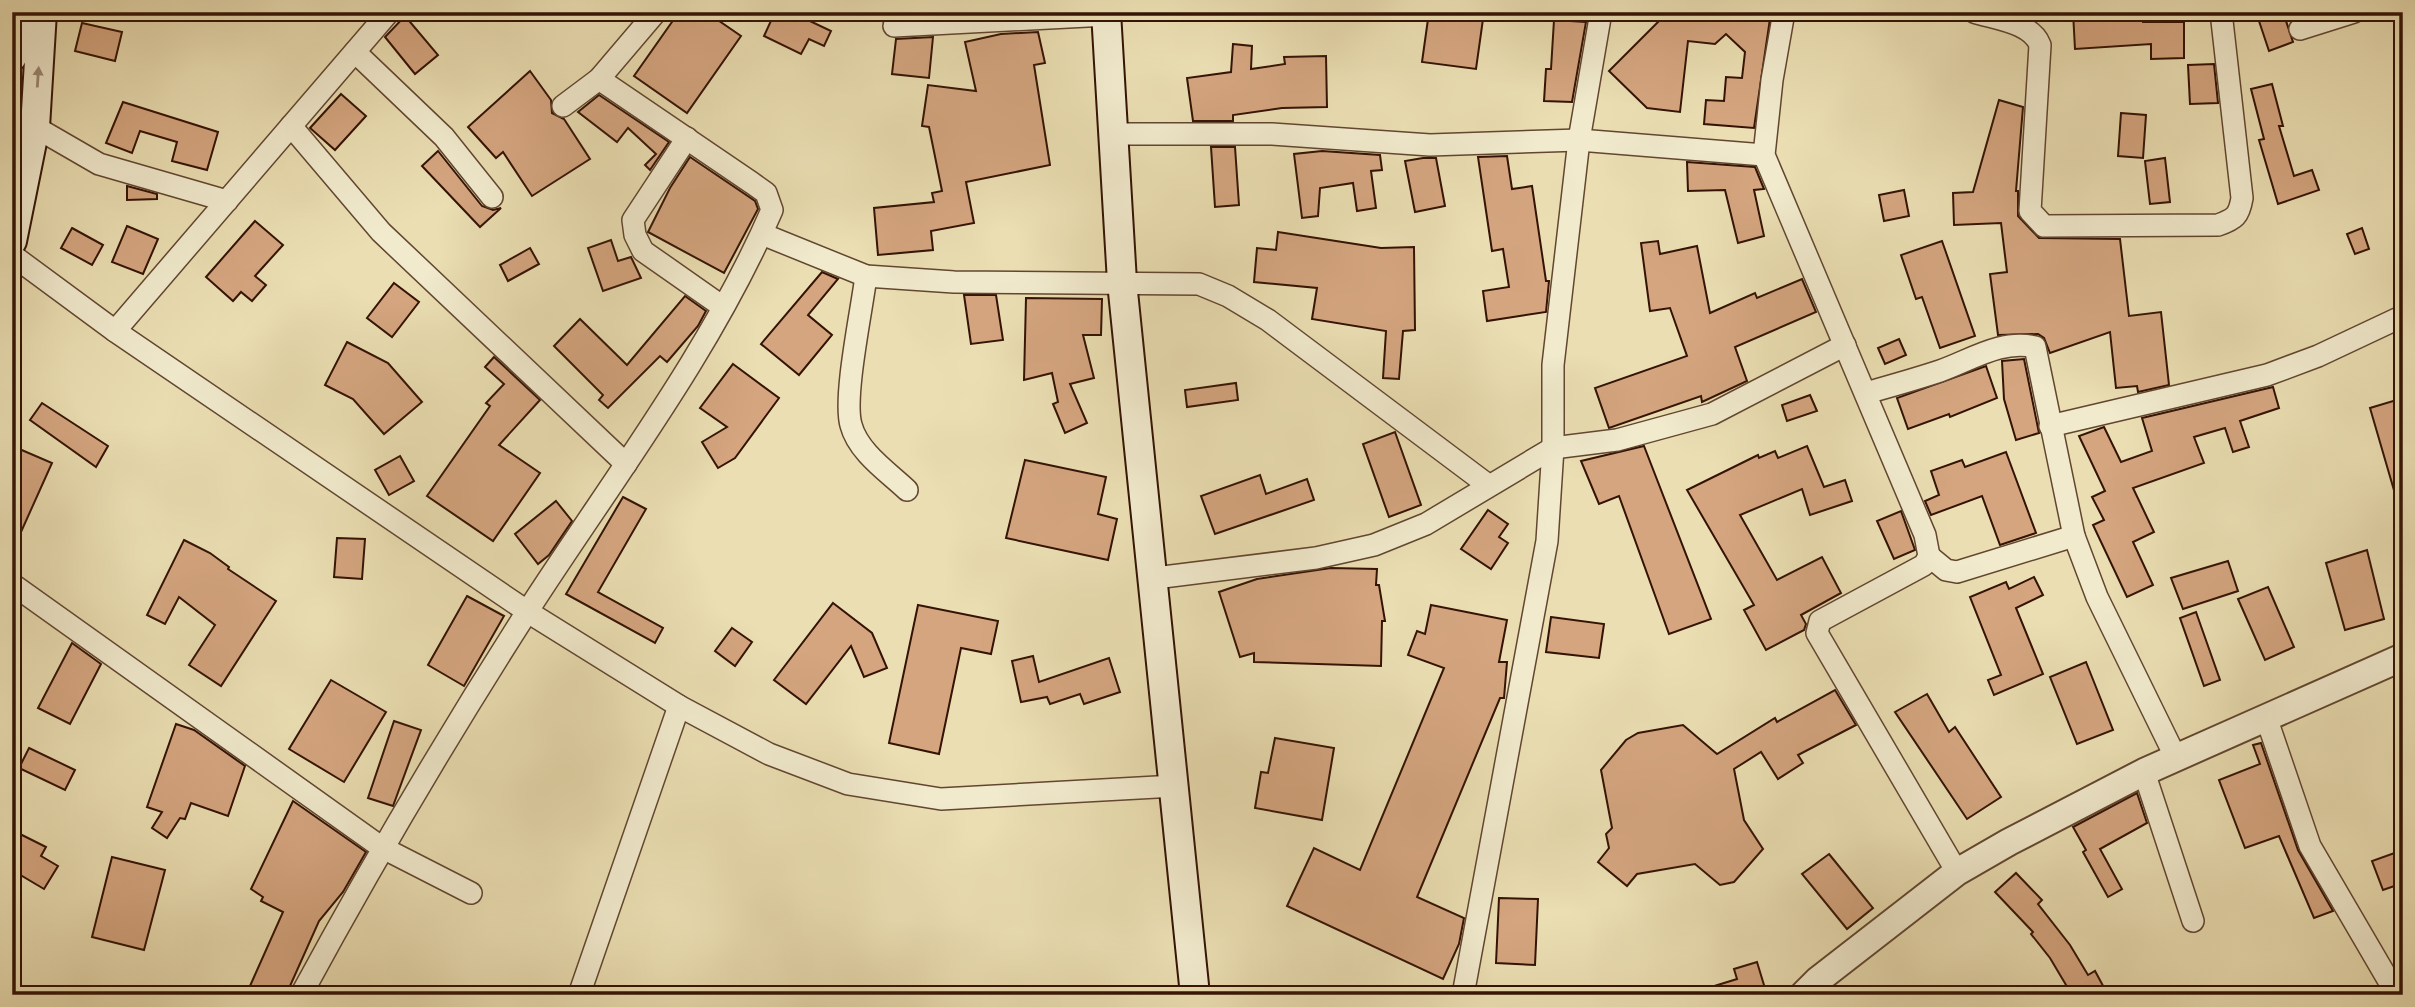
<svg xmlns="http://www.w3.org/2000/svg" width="2415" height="1007" font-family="'Libre Bodoni',serif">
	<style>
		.building { fill: #d4a57f; stroke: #341305; stroke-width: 2 }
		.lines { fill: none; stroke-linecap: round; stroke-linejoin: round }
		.minor-casing { stroke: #624630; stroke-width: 24 }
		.tertiary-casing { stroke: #624630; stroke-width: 30 }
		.secondary-casing { stroke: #341305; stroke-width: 32 }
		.minor { stroke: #f1eacd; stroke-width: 21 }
		.tertiary { stroke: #f1eacd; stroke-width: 26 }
		.secondary { stroke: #f1eacd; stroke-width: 28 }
		.oneway { fill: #9c8973 }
	</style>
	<rect width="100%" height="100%" fill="#eadeb2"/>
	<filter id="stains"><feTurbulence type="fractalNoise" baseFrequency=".00286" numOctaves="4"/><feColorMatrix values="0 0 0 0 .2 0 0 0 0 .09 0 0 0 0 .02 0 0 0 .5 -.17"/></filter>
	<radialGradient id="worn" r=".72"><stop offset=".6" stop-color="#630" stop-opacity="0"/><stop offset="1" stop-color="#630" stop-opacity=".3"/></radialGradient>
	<g class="building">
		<path d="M679 12H706L741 36 687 113 634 76Z"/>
		<path d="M775 12H791L831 31 824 46 809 39 801 54 764 36Z"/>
		<path d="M1429 12H1484L1476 69 1422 62Z"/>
		<path d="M1662 12H1771L1754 128 1704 124 1706 100 1724 101 1726 77 1742 78 1745 52 1726 34 1715 44 1688 41 1680 112 1647 108 1609 71 1661 19Z"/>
		<path d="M2073 12H2142L2143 22H2184V58L2151 59V44L2075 49Z"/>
		<path d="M2256 12H2283L2293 42 2269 51Z"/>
		<path d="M405 16 438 55 415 74 385 37Z"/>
		<path d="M1554 20 1586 22 1572 102 1544 101 1546 69H1551Z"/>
		<path d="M82 23 122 32 115 61 75 51Z"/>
		<path d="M1038 32 1045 63 1034 65 1050 165 966 182 974 223 931 231 933 250 878 255 874 208 934 202 932 193 942 191 929 127 922 126 928 85 976 91 965 42 1001 34Z"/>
		<path d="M933 37 929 78 892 74 896 39Z"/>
		<path d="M1233 44 1252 46 1251 69 1285 64 1284 57 1326 56 1327 107 1282 108 1233 115V121H1193L1187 78 1231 72Z"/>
		<path d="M2214 64 2218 103 2190 104 2188 65Z"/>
		<path d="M530 71 551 100 552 113 564 119 590 159 532 196 503 152 496 158 468 127Z"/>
		<path d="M2272 84 2283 126H2279L2294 176 2312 170 2319 190 2278 204 2259 140 2264 139 2251 89Z"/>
		<path d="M341 94 366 116 335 150 310 128Z"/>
		<path d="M599 95 669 142 650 170 645 165 656 154 628 128 617 142 578 112Z"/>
		<path d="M1999 100 2023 107 2016 191H2018V216L2039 238 2120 239 2129 316 2161 312 2169 385 2138 392 2137 386 2116 388 2110 332 2050 353 2044 338 2038 334 1998 335 1990 274 2007 272 2001 223 1954 225 1953 193 1973 192Z"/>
		<path d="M123 102 218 132 207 170 172 161 177 142 140 131 132 153 106 143Z"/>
		<path d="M2121 113 2146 115 2143 158 2118 156Z"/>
		<path d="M1211 147H1235L1239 205 1215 207Z"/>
		<path d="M438 151 482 206 493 210 501 208 480 227 422 166Z"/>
		<path d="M1322 151 1380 155 1382 170 1371 171 1376 208 1357 211 1353 183 1320 188 1318 216 1302 218 1294 154Z"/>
		<path d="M1507 156 1512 189 1532 186 1546 281H1549L1546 312 1487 321 1483 291 1509 287 1503 249 1492 251 1478 157Z"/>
		<path d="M690 157 755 201 758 209 724 273 648 232 670 188Z"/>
		<path d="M1423 158H1436L1445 206 1415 212 1405 161Z"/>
		<path d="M2165 158 2170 202 2150 204 2145 161Z"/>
		<path d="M1687 162 1755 167 1764 189 1754 190 1764 236 1738 243 1725 190 1688 191Z"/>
		<path d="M127 186 157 194V199L127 200Z"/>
		<path d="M1904 190 1909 216 1884 221 1879 195Z"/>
		<path d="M255 221 283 245 255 276 266 285 252 301 241 292 233 301 206 277Z"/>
		<path d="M127 226 158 239 143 274 112 262Z"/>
		<path d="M72 228 103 245 92 265 61 248Z"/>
		<path d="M2362 228 2369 249 2355 254 2347 234Z"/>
		<path d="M1278 232 1381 248 1414 247 1415 330 1403 331 1399 379 1383 378 1386 331 1312 319 1317 288 1254 282 1257 248 1276 250Z"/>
		<path d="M611 240 618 261 631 257 641 278 603 291 588 248Z"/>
		<path d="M1658 241 1660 254 1697 246 1710 313 1755 293 1757 298 1802 279 1816 312 1735 347 1747 381 1702 402 1701 396 1609 428 1595 388 1687 356 1670 308 1650 311 1641 243Z"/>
		<path d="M1942 241 1975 336 1940 348 1922 297 1916 299 1901 255Z"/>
		<path d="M530 248 539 264 508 281 500 265Z"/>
		<path d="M822 272 838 279 808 315 832 335 799 375 761 344Z"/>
		<path d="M394 283 419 302 392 337 367 318Z"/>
		<path d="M964 295H996L1003 340 971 344Z"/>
		<path d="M685 296 706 311 698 326 667 362 660 356 608 408 599 400 603 395 554 346 580 319 627 365Z"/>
		<path d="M1026 298 1102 299 1101 335H1083L1094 378 1070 384 1087 423 1065 433 1053 404 1058 402 1052 373 1024 380Z"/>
		<path d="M1899 339 1906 355 1885 364 1878 348Z"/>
		<path d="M347 342 388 363 422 402 384 434 353 399 325 385Z"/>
		<path d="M494 357 540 400 499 445 540 473 493 541 427 496 490 406 486 403 504 384 485 367Z"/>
		<path d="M2024 359 2039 433 2016 440 2004 399 2002 361Z"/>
		<path d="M733 364 779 398 735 458 718 468 702 442 727 427 700 408Z"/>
		<path d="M1986 366 1997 398 1950 417 1949 414 1908 429 1897 398Z"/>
		<path d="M1236 383 1238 400 1187 407 1185 390Z"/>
		<path d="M2273 387 2279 408 2240 421 2249 447 2233 452 2225 428 2194 437 2204 463 2133 488 2154 532 2133 542 2153 585 2127 597 2093 525 2104 520 2092 497 2105 491 2079 436 2104 427 2121 462 2152 451 2142 418Z"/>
		<path d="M1810 395 1817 411 1787 421 1782 405Z"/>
		<path d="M2403 398V504H2398L2370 408Z"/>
		<path d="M42 403 108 446 96 467 30 420Z"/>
		<path d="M1395 432 1421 505 1389 517 1363 444Z"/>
		<path d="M1644 446 1711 619 1669 634 1619 496 1599 504 1581 461Z"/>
		<path d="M1807 446 1824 487 1845 480 1852 501 1810 515 1802 489 1740 515 1777 580 1822 557 1841 593 1801 615 1806 624 1804 630 1766 650 1744 610 1754 605 1687 490 1758 455 1759 458 1775 451 1778 458Z"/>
		<path d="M17 448 52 463 12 552V459Z"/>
		<path d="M2006 452 2036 533 2000 545 1982 496 1931 515 1925 501 1939 495 1931 471 1962 460 1965 467Z"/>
		<path d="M400 456 414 481 389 495 375 470Z"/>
		<path d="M1025 460 1106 477 1098 514 1117 519 1108 560 1006 538Z"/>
		<path d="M1260 475 1266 494 1307 479 1314 500 1215 534 1201 496Z"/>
		<path d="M623 497 646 509 598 592 663 628 655 643 566 594Z"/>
		<path d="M556 501 572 521 549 555 538 564 515 534Z"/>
		<path d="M1488 510 1508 524 1499 537 1508 543 1491 569 1461 549Z"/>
		<path d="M1901 511 1915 550 1894 559 1877 521Z"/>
		<path d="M337 538 365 539 362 579 334 577Z"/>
		<path d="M184 540 210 553 229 567 228 569 276 601 221 686 189 665 215 625 179 597 165 624 147 615Z"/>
		<path d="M2367 550 2384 619 2345 630 2326 563Z"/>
		<path d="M2228 561 2238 591 2183 609 2171 578Z"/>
		<path d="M1331 568 1377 569 1376 585H1379L1385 621H1382L1381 666 1254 662V653L1240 657 1219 592 1257 579Z"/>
		<path d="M2034 577 2043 595 2016 608 2043 674 1994 695 1988 680 2001 675 1970 597 2006 582 2009 589Z"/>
		<path d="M2268 587 2294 647 2265 660 2238 599Z"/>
		<path d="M467 596 504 616 464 686 428 665Z"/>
		<path d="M833 603 872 633 887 668 864 677 851 646 806 704 774 680Z"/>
		<path d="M918 605 998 621 991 654 961 648 939 754 889 743Z"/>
		<path d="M1431 605 1507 620 1499 662H1507L1504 698H1500L1417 897 1464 918 1459 944 1443 979 1287 906 1314 848 1360 870 1444 668 1408 655 1417 631 1425 634Z"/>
		<path d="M2196 612 2220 680 2204 686 2180 618Z"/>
		<path d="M1551 617 1604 624 1599 658 1546 652Z"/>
		<path d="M732 628 752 642 735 666 715 651Z"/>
		<path d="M72 643 101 664 70 724 38 708Z"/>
		<path d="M1033 656 1039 682 1109 658 1120 692 1084 704 1080 694 1050 704 1047 697 1021 702 1012 661Z"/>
		<path d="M2086 662 2113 730 2077 744 2050 677Z"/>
		<path d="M331 680 386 712 344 782 289 749Z"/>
		<path d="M1835 690 1856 725 1798 755 1803 763 1778 779 1761 752 1734 769 1744 820 1763 849 1734 882 1720 885 1695 864 1637 874 1627 886 1598 862 1609 848 1606 834 1612 828 1601 770 1626 740 1638 733 1683 725 1717 754 1775 718 1777 722Z"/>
		<path d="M1927 694 1949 732 1955 727 2001 797 1967 819 1895 712Z"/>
		<path d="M394 721 421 730 393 806 368 798Z"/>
		<path d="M176 724 194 730 245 766 228 816 191 803 185 819 180 818 167 838 152 828 162 812 147 807Z"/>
		<path d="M1275 738 1334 748 1322 820 1255 808 1261 772 1268 773Z"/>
		<path d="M2261 743 2298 850 2333 911 2314 918 2279 836 2245 848 2219 780 2260 764 2253 745Z"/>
		<path d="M29 748 75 770 65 790 19 768Z"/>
		<path d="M2137 793 2147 823 2100 849 2122 889 2108 897 2083 852 2086 850 2073 827Z"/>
		<path d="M293 801 366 852 343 892 319 921 286 995H272L250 986 283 912 261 901 263 897 251 889Z"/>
		<path d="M12 830 46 847 41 856 58 866 44 889 12 870Z"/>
		<path d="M2403 850V883L2383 890 2372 861Z"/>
		<path d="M1829 854 1873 908 1847 929 1802 874Z"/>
		<path d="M112 857 165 870 144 950 92 937Z"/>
		<path d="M2016 873 2042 900 2038 904 2070 945 2088 975 2095 971 2108 995H2072L2050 958 2031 934 2033 932 1995 892Z"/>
		<path d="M1499 898 1538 899 1535 965 1496 963Z"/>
		<path d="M1757 962 1767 995H1698V991L1737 979 1734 969Z"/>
	</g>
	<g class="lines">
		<defs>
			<g id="minor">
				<path d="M1784 12 1772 80 1764 155 1925 535 1929 556 1924 565 1820 621 1817 633 1957 872"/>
				<path d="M1974 12C1995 19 2031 22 2040 45L2030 211 2044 226 2218 225C2235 219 2239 216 2242 198L2221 12"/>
				<path d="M894 26 1107 15"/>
				<path d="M2300 29 2354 12"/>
				<path d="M355 52 444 137 492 197"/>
				<path d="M563 106 599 79 656 12"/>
				<path d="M291 126 381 232 626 464"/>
				<path d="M35 127 99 164 227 201"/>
				<path d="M1114 134H1272L1430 145 1579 140 1764 155"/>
				<path d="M687 138 633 220 635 235 643 251 723 307"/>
				<path d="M762 234 866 276 954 282 1199 284 1228 296 1268 320 1488 485"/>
				<path d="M12 255 115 331 528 612 679 706 769 754 848 784 941 799 1175 786"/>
				<path d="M866 276C862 309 843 397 851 425 858 452 888 472 907 490"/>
				<path d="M115 331 389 12"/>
				<path d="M1866 393C1891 386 1916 379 1940 371 1971 360 2002 339 2035 347L2074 536 2097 597 2176 758"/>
				<path d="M2050 426 2267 375 2318 356 2403 316"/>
				<path d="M1929 556 1946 570 1957 572 2074 536"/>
				<path d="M1155 578 1316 558 1374 545 1426 524 1553 448 1617 440 1712 414 1845 345"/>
				<path d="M12 584 381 847 471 893"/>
				<path d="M2266 717 2310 846 2397 995"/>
				<path d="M2144 772 2193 921"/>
				<path d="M301 995C372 864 447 737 527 612 612 480 709 355 772 210L766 193 752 183 599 79"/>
				<path d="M579 995 679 706"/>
				<path d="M1463 995 1547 541 1553 448V365L1579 140 1601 12"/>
			</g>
			<path id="tertiary" d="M1803 995 1818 980 1957 872 2009 842 2144 772 2403 657"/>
			<g id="secondary">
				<path d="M1106 12 1122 282 1195 995"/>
				<path d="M12 57 15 12"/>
				<path d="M12 241 35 127 42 12"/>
			</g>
		</defs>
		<use href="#minor" class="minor-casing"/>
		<use href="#tertiary" class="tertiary-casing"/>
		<use href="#secondary" class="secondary-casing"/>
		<use href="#minor" class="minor"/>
		<use href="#tertiary" class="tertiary"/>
		<use href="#secondary" class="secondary"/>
	</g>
	<defs><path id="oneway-solid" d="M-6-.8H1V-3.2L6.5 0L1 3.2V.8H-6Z" transform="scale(1.75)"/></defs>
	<use class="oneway" href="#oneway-solid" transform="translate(38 77) rotate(-86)"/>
	<rect width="2415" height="1007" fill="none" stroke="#eadeb2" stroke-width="42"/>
	<rect x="14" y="14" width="2387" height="979" fill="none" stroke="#341305" stroke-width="3.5"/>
	<rect x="21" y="21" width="2373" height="965" fill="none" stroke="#341305" stroke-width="2"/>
	<rect width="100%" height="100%" filter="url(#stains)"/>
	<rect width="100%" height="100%" fill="url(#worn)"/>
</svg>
